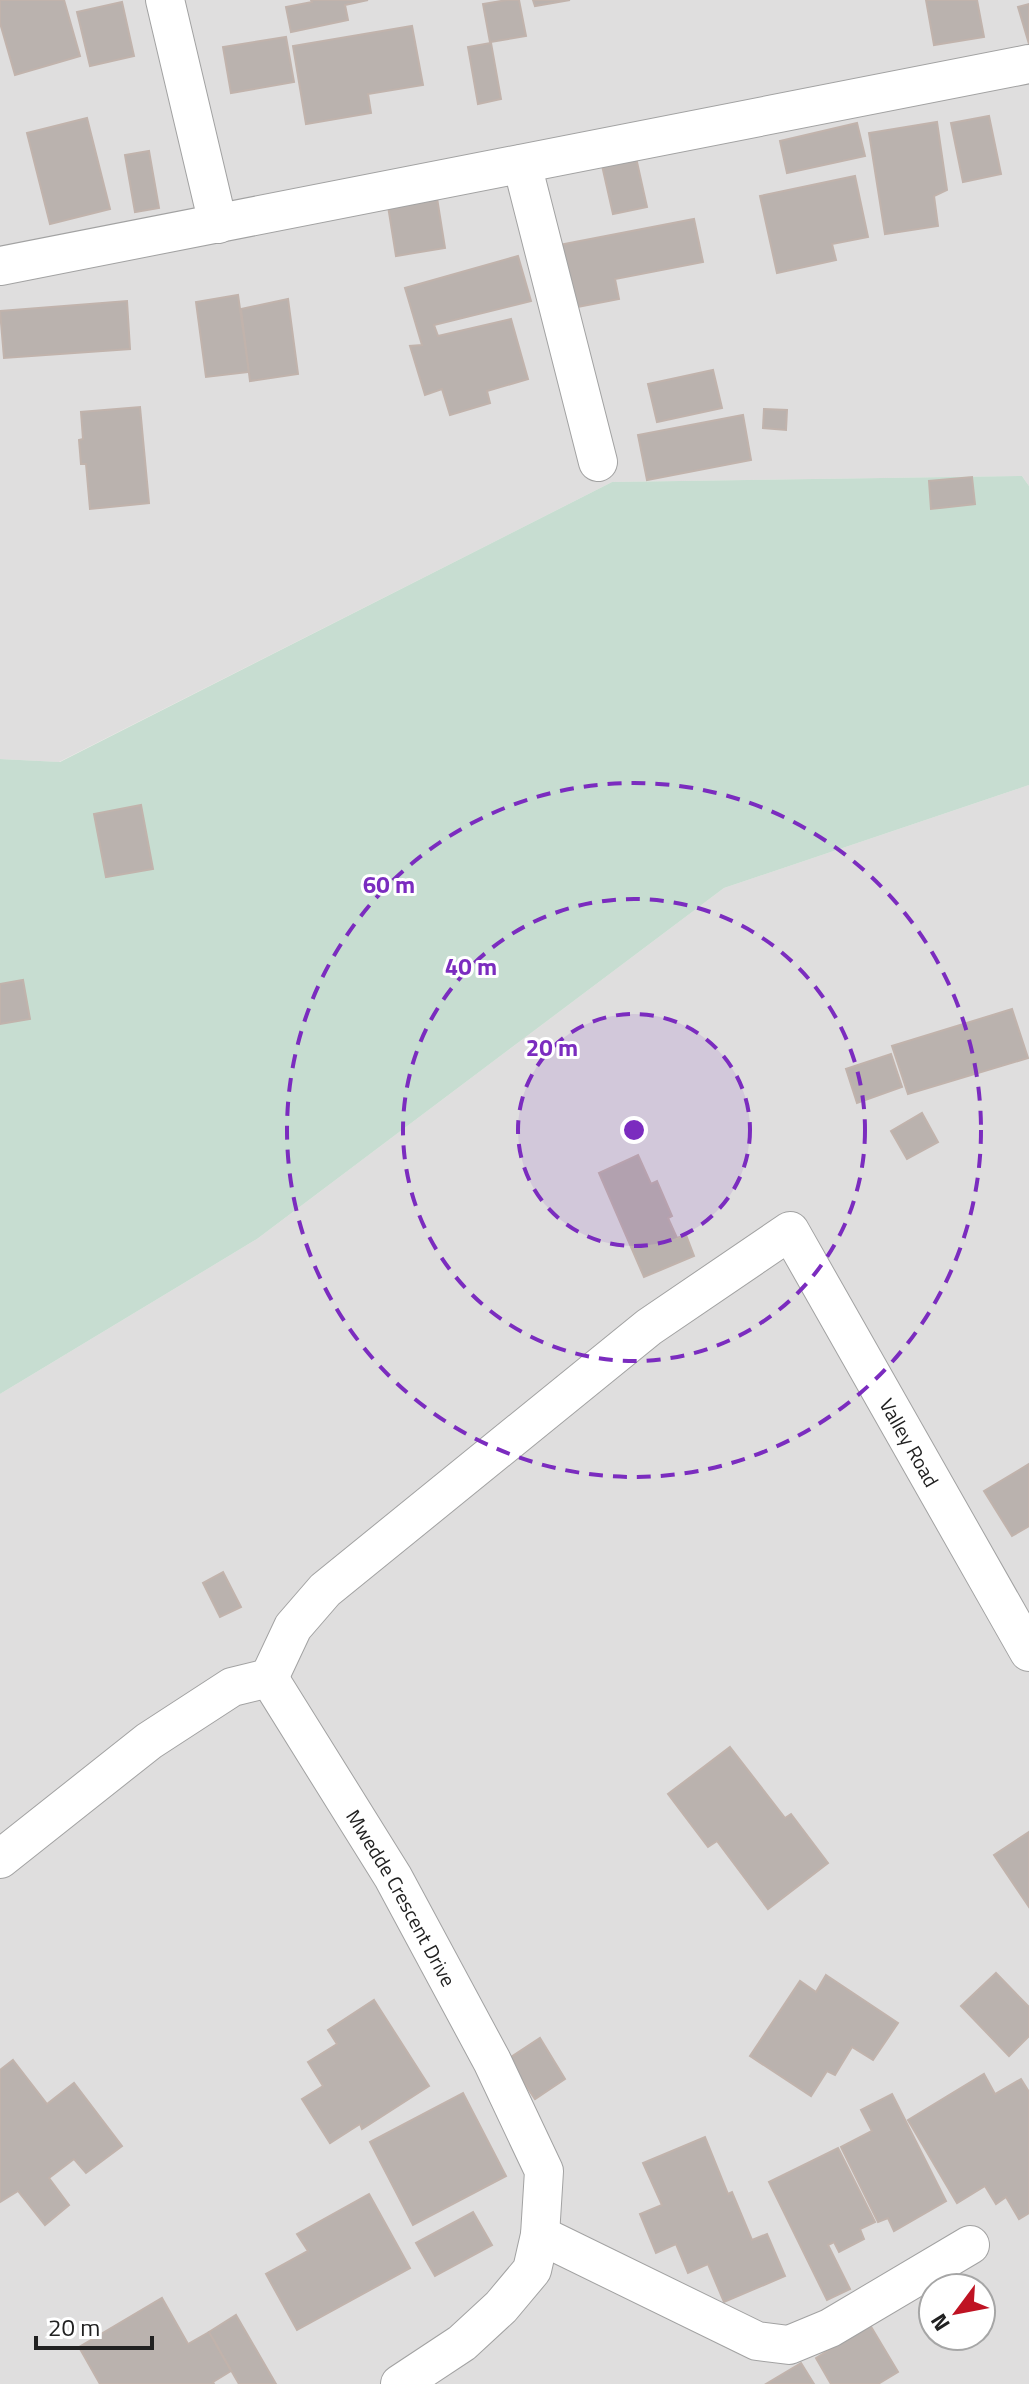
<svg xmlns="http://www.w3.org/2000/svg" width="1029" height="2384" font-family="'Titillium Web',sans-serif">
	<style>
		.residential { fill: #dfdede; fill-rule: evenodd }
		.wetland { fill: #c7ddd1 }
		.building { fill: #bab2ae; stroke: #c1b3ac; stroke-width: 2 }
		.lines { fill: none; stroke-linecap: round; stroke-linejoin: round }
		.street-casing { stroke: #a2a2a2; stroke-width: 40 }
		.street { stroke: #fff; stroke-width: 38 }
		.ring { fill: none; stroke: #7b2cbf; stroke-width: 4; stroke-dasharray: 14 10 }
		.labels { text-anchor: middle; dominant-baseline: central; stroke-width: 6; stroke-linejoin: round; paint-order: stroke }
		.street-label { font-size: 20px; fill: #212121; stroke: #fff }
		.centre { fill: #7b2cbf; stroke: #fff; stroke-width: 4 }
		.ring-label { font-size: 24px; text-anchor: middle; font-weight: bold; fill: #7b2cbf; stroke: #fff; stroke-width: 6; stroke-linejoin: round; paint-order: stroke }
	</style>
	<rect width="100%" height="100%" fill="#f0ede9"/>
	<g class="residential">
		<path d="M0 0H1029V486L1022 476 612 482 59 762 0 759Z"/>
		<path d="M1029 785V2384H0V1394L257 1239 724 888ZM933 2288H981V2336H933Z"/>
	</g>
	<path class="wetland" d="M1022 476 1029 486V785L724 888 257 1239 0 1394V759L60 762 612 482Z"/>
	<g class="building">
		<path d="M0 0H64L80 56 15 75 0 23Z"/>
		<path d="M311 0H368L345 5 348 20 291 32 286 7 312 2Z"/>
		<path d="M507 0H519L526 36 490 42 483 4Z"/>
		<path d="M533 0H570L535 6Z"/>
		<path d="M926 0H977L984 37 934 45Z"/>
		<path d="M122 2 134 56 90 66 77 12Z"/>
		<path d="M1029 4V44L1018 7Z"/>
		<path d="M412 26 423 85 368 94 371 113 306 124 293 46Z"/>
		<path d="M286 37 294 82 231 93 223 47Z"/>
		<path d="M491 43 501 99 478 104 468 47Z"/>
		<path d="M989 116 1001 174 963 182 951 123Z"/>
		<path d="M87 118 110 209 50 224 27 133Z"/>
		<path d="M937 122 947 190 934 196 938 226 885 234 869 133Z"/>
		<path d="M857 123 865 156 787 173 780 141Z"/>
		<path d="M149 151 159 208 135 212 125 155Z"/>
		<path d="M635 153 647 207 613 214 601 161Z"/>
		<path d="M855 176 868 237 832 244 836 260 777 273 760 196Z"/>
		<path d="M437 198 445 248 396 256 388 206Z"/>
		<path d="M694 219 703 262 615 279 619 299 572 308 559 245Z"/>
		<path d="M518 256 531 301 434 325 438 336 511 319 528 379 487 391 490 403 450 415 442 389 425 395 410 346 422 345 405 288Z"/>
		<path d="M238 295 249 372 206 377 196 302Z"/>
		<path d="M288 299 298 374 250 381 241 309Z"/>
		<path d="M127 301 130 349 4 358 0 311Z"/>
		<path d="M713 370 722 408 657 422 648 384Z"/>
		<path d="M140 407 149 503 90 509 86 464H81L79 440 83 439 81 412Z"/>
		<path d="M764 409 787 410 786 430 763 428Z"/>
		<path d="M743 415 751 460 647 480 638 435Z"/>
		<path d="M972 477 975 504 931 509 929 481Z"/>
		<path d="M141 805 153 869 106 877 94 814Z"/>
		<path d="M23 980 30 1019 0 1024V984Z"/>
		<path d="M1012 1009 1028 1058 908 1094 892 1046Z"/>
		<path d="M891 1054 902 1087 857 1103 846 1069Z"/>
		<path d="M922 1113 938 1142 907 1159 891 1131Z"/>
		<path d="M638 1155 651 1184 657 1181 672 1216 668 1218 677 1238 686 1235 694 1256 644 1277 599 1173Z"/>
		<path d="M1029 1464V1526L1012 1536 984 1491Z"/>
		<path d="M223 1572 241 1607 220 1617 203 1583Z"/>
		<path d="M730 1747 785 1818 791 1814 828 1863 768 1909 717 1841 708 1847 668 1794Z"/>
		<path d="M1029 1832V1907L994 1855Z"/>
		<path d="M996 1973 1029 2007V2036L1009 2056 961 2006Z"/>
		<path d="M826 1975 898 2023 873 2060 852 2047 835 2075 827 2071 811 2096 750 2056 800 1981 816 1992Z"/>
		<path d="M374 2000 429 2086 362 2129 360 2124 330 2143 302 2099 323 2086 308 2062 337 2044 328 2030Z"/>
		<path d="M540 2038 565 2079 535 2099 508 2059Z"/>
		<path d="M13 2060 47 2104 74 2083 122 2146 86 2173 74 2159 49 2178 69 2205 45 2225 18 2191 0 2202V2070Z"/>
		<path d="M984 2074 995 2094 1021 2079 1029 2092V2213L1019 2219 1006 2197 996 2204 985 2186 957 2203 908 2120Z"/>
		<path d="M463 2093 506 2176 413 2225 370 2142Z"/>
		<path d="M892 2094 946 2201 894 2231 888 2218 878 2222 841 2147 872 2131 861 2110Z"/>
		<path d="M705 2137 728 2194 732 2192 752 2240 767 2234 785 2276 724 2302 708 2264 688 2273 676 2244 656 2253 640 2214 662 2205 643 2163Z"/>
		<path d="M838 2148 875 2222 860 2229 864 2239 839 2252 834 2242 828 2245 850 2289 827 2300 769 2182Z"/>
		<path d="M369 2194 410 2268 297 2330 266 2274 308 2251 297 2234Z"/>
		<path d="M473 2212 492 2245 435 2276 416 2243Z"/>
		<path d="M162 2298 188 2344 209 2332 231 2371 213 2382 214 2384H100L79 2347Z"/>
		<path d="M236 2315 276 2384H239L209 2332Z"/>
		<path d="M870 2325 898 2372 878 2384H831L816 2358Z"/>
		<path d="M801 2363 814 2384H766Z"/>
	</g>
	<g class="lines">
		<defs>
			<g id="street">
				<path d="M165 0 218 224"/>
				<path d="M522 164 598 462"/>
				<path d="M0 266 1029 64"/>
				<path id="s1" d="M269 1678 293 1627 325 1590 649 1327 790 1231 1029 1652"/>
				<path id="s2" d="M0 1859 149 1741 232 1687 269 1678 393 1877 492 2061 544 2171 540 2235 532 2270 501 2307 462 2343 400 2384"/>
				<path d="M540 2235 757 2341 789 2345 830 2328 970 2245"/>
			</g>
		</defs>
		<use href="#street" class="street-casing"/>
		<use href="#street" class="street"/>
	</g>
	<circle cx="634" cy="1130" r="116" fill="#7b2cbf" fill-opacity=".12"/>
	<g class="ring">
		<circle cx="634" cy="1130" r="116"/>
		<circle cx="634" cy="1130" r="231"/>
		<circle cx="634" cy="1130" r="347"/>
	</g>
	<g class="labels">
		<g class="street-label">
			<text stroke="none"><textPath href="#s1" startOffset="936">Valley Road</textPath></text>
			<text stroke="none"><textPath href="#s2" startOffset="584">Mwedde Crescent Drive</textPath></text>
		</g>
	</g>
	<circle cx="634" cy="1130" r="12" class="centre"/>
	<g class="ring-label">
		<text x="389" y="893">60 m</text>
		<text x="471" y="975">40 m</text>
		<text x="552" y="1056">20 m</text>
	</g>
	<g transform="translate(957 2312) rotate(238)"><circle r="38" fill="#ffffff" stroke="#a6a6a6" stroke-width="2"/>
	<path d="M0-6L14 30L0 20L-14 30Z" fill="#bf1323"/>
	<text y="-12" font-size="22" font-weight="bold" text-anchor="middle" fill="#212121">N</text>
	</g>
	<path d="M36 2336v12h116v-12" fill="none" stroke="#212121" stroke-width="4"/>
	<text x="48" y="2336" font-size="24" fill="#212121" stroke="#ffffff" stroke-width="6" paint-order="stroke">20 m</text>
</svg>
